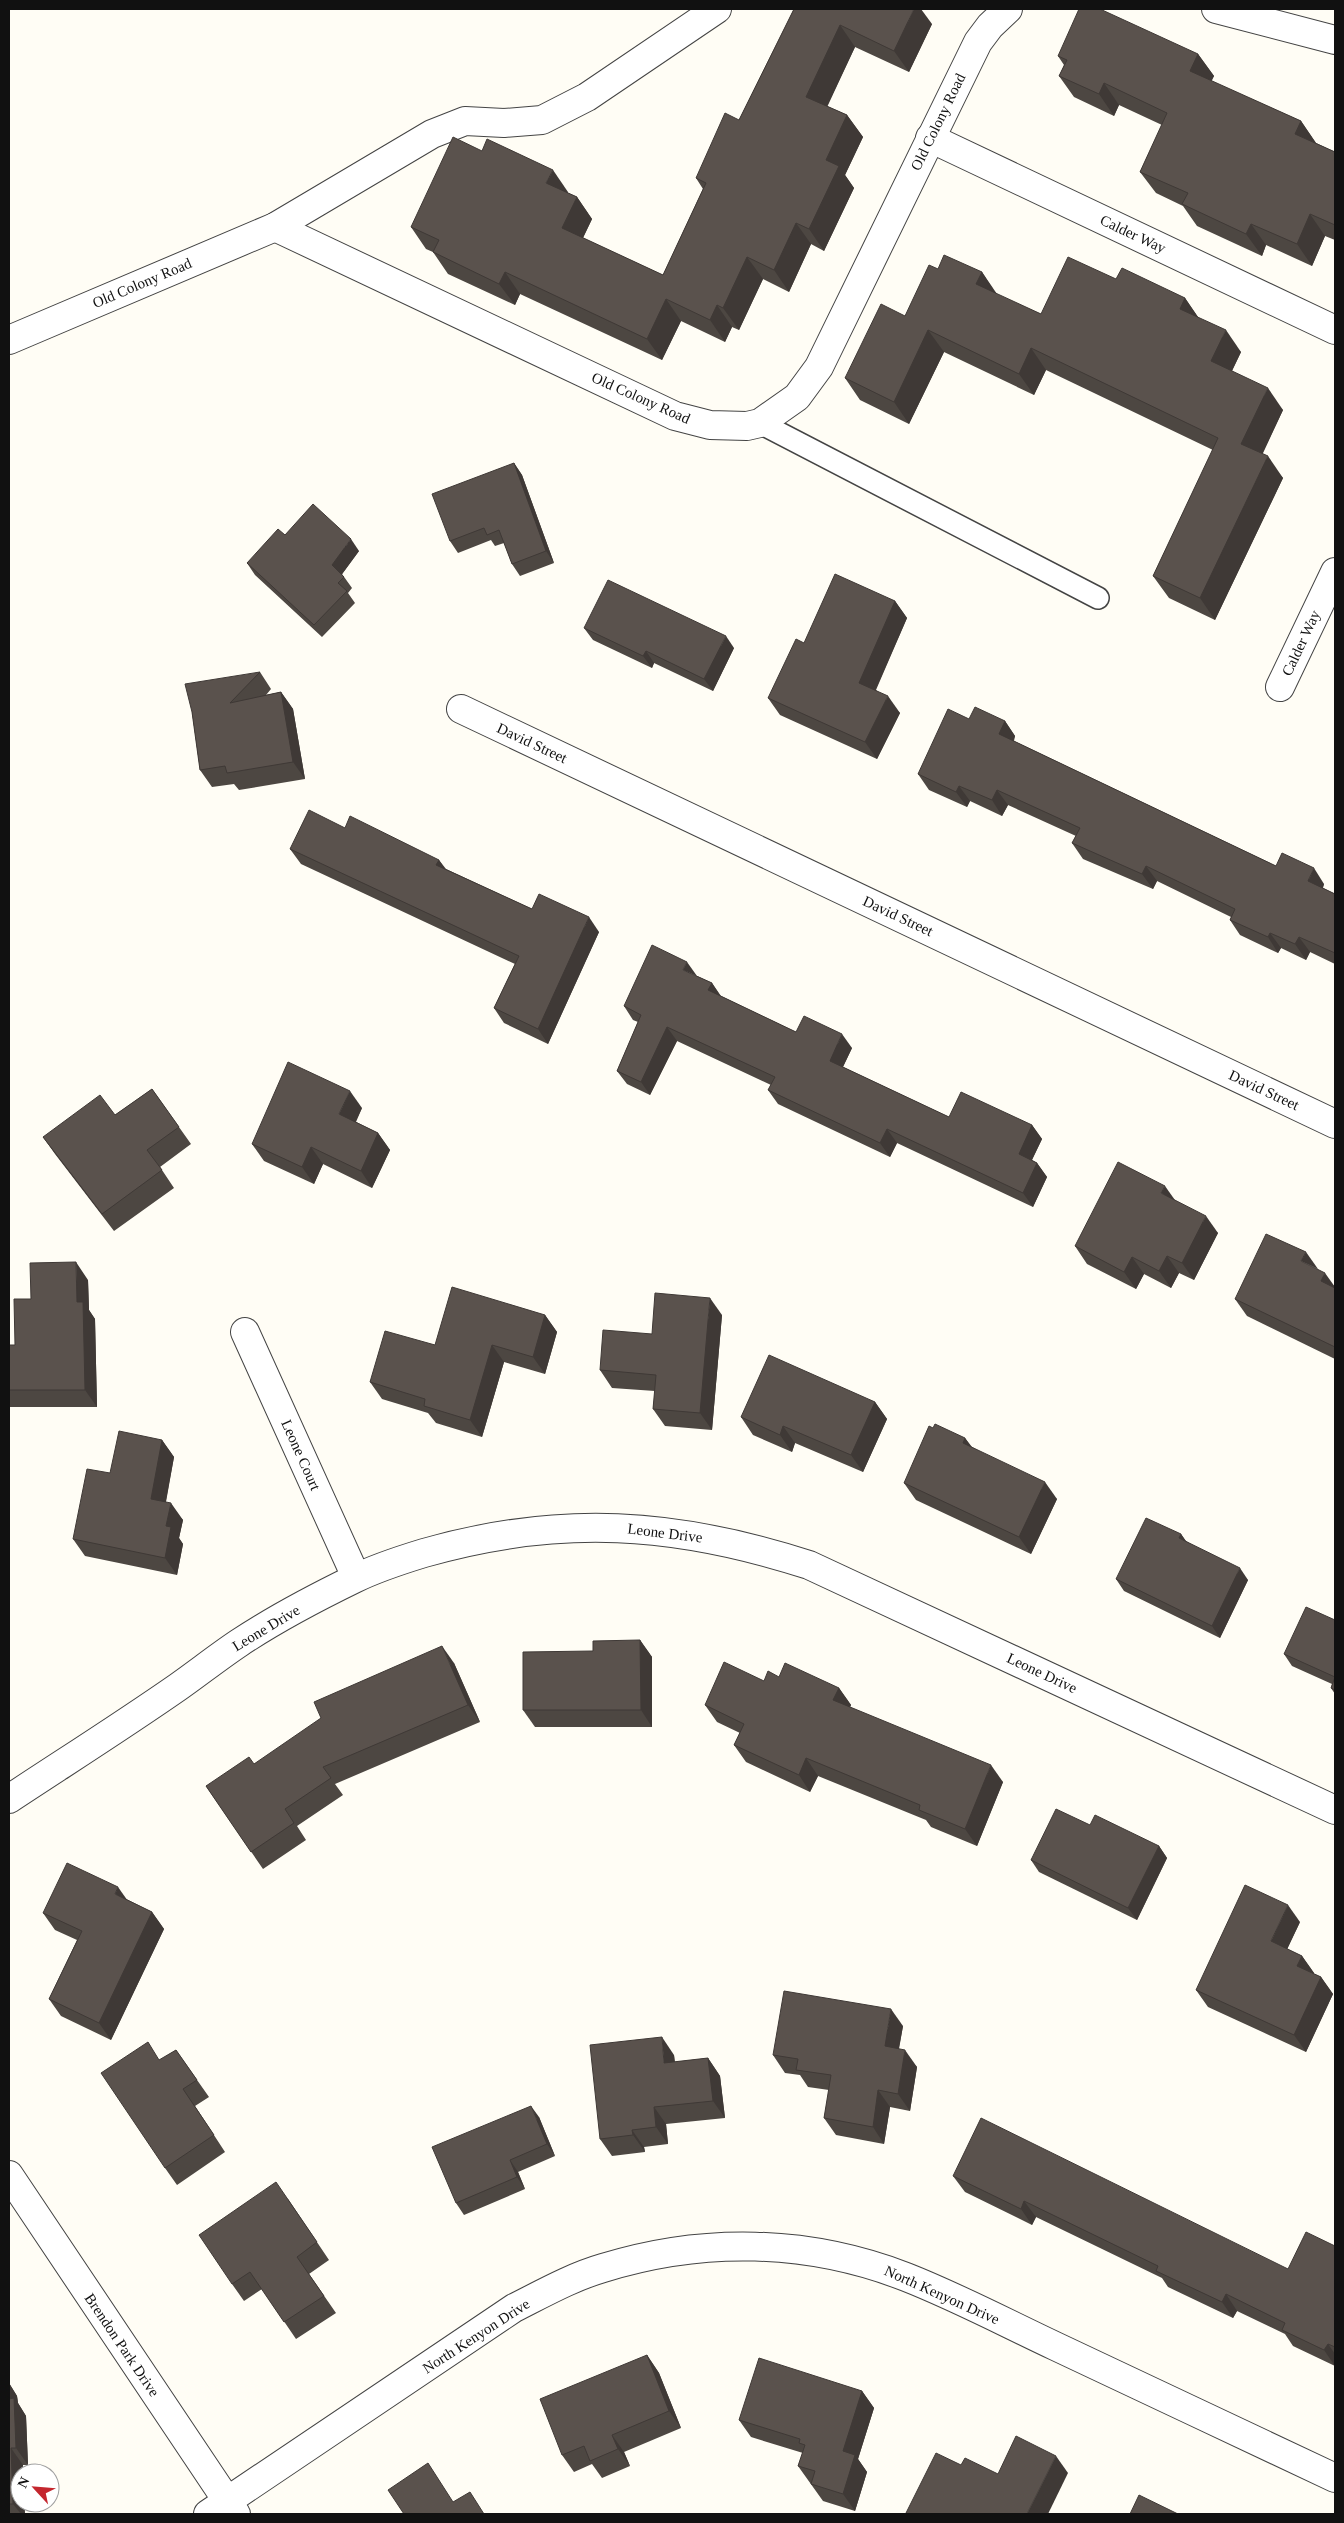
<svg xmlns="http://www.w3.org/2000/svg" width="1344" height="2523" font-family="'Times New Roman',serif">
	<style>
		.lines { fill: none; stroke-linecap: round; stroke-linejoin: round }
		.lane-casing { stroke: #444; stroke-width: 24 }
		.street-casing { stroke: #444; stroke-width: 30 }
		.lane { stroke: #fff; stroke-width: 21 }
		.street { stroke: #fff; stroke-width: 28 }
		.wall { fill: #4d4742 }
		.shaded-wall { fill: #3f3936 }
		.building { fill: #5a524d; stroke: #3f3936 }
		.labels { text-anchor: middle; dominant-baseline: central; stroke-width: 5; stroke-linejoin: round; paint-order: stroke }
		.street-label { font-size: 15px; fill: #111; stroke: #fff }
	</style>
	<rect width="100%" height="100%" fill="#fffdf5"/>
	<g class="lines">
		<defs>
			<path id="lane" d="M760 423 1098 598"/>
			<g id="street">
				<path d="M1216 9 1335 40"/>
				<path d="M930 138 1335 330"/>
				<path d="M275 227 675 416 710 425 747 426 760 423 797 397 819 367 978 42 990 26 1008 9"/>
				<path d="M9 340 275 227 432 134 465 121 504 123 542 120 587 97 717 9"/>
				<path d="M1280 687 1335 572"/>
				<path d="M461 709 1335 1124"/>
				<path d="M245 1332 356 1577"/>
				<path d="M9 1799C65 1762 122 1726 178 1687 198 1673 218 1657 239 1643 275 1619 315 1598 354 1579 376 1568 401 1560 424 1553 560 1514 676 1522 809 1565L1335 1810"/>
				<path d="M9 2175 236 2514"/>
				<path d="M208 2514 514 2308C542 2294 572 2277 603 2268 703 2237 808 2239 906 2277 957 2297 1006 2323 1055 2346 1148 2390 1242 2434 1335 2478"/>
			</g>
		</defs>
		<use href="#lane" class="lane-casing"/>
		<use href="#street" class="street-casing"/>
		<use href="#lane" class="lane"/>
		<use href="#street" class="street"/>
	</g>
	<g class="wall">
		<path d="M794 9 932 24 909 72 855 47 827 106 847 115 863 137 845 175 854 188 824 251 811 244 789 292 763 279 739 330 732 327 725 342 681 321 662 360 520 294 515 305 448 274 433 252 426 249 411 227 568 192V193L577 197 592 219 583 238 663 275 703 189 696 178 739 120Z"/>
		<path d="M1198 54 1214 76 1211 81 1301 121 1316 143 1335 152V240L1325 236 1312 266 1266 245 1262 256 1197 226 1183 206 1156 193 1140 172 1162 125 1119 105 1114 116 1074 97 1059 76 1064 65 1058 56Z"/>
		<path d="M938 269 982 272 996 294 1041 314 1116 279 1185 298 1198 317 1241 352 1232 371 1283 410 1262 454 1283 478 1215 620 1169 598 1153 576 1213 450 1046 370 1034 395 944 352 909 424 860 400 845 378 905 316Z"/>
		<path d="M514 463 522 475 554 563 520 576 512 564 504 543 495 546 491 540 458 553 450 541Z"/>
		<path d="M285 535 359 551 342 574 352 588 348 593 355 603 322 637 255 575 247 563Z"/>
		<path d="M895 601 907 618 876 690 900 713 877 759 780 715 768 698 804 643Z"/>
		<path d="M584 628 734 648 713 691 654 663 652 668 593 640Z"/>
		<path d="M260 672 271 689 266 695 281 692 293 709 305 779 239 790 234 784 212 787 200 770 192 712Z"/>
		<path d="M969 719 1005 721 1015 736 1014 741 1276 866 1324 884 1323 888 1335 894V964L1310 952 1306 960 1281 948 1278 953 1240 935 1230 920 1231 917 1157 881 1153 889 1083 859 1072 843 1076 836 1008 805 1002 816 970 801 967 807 929 790 918 774Z"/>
		<path d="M345 828 439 860 446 869 532 909 599 932 548 1044 504 1023 494 1008 515 964 301 864 290 849Z"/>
		<path d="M697 976 712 983 721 996 796 1032 852 1048 843 1067 949 1117 1032 1125 1042 1139 1032 1160 1037 1163 1047 1177 1033 1207 897 1143 890 1157 778 1104 768 1090 771 1085 677 1041 650 1095 627 1084 617 1071 638 1022 633 1020 624 1006Z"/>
		<path d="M152 1089 191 1144 160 1167 174 1188 114 1231 55 1154 43 1137 115 1115Z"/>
		<path d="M362 1108 356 1122 378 1133 390 1150 372 1188 323 1164 314 1184 264 1161 252 1144Z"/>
		<path d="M1175 1200 1218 1233 1194 1280 1179 1273 1171 1288 1144 1274 1136 1289 1087 1264 1075 1246Z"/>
		<path d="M1317 1269 1335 1287V1359L1247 1316 1235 1299Z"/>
		<path d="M88 1280 89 1310 95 1319 97 1407H9V1345H15L31 1299Z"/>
		<path d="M545 1315 557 1332 545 1374 504 1362 482 1437 436 1423 428 1413 382 1399 370 1382 435 1345Z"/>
		<path d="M722 1315 712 1430 665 1426 653 1409 655 1391 612 1388 600 1370 652 1334Z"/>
		<path d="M875 1402 887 1419 863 1472 795 1443 792 1452 753 1435 741 1417Z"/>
		<path d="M965 1438 972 1447 1057 1499 1031 1554 916 1500 904 1483Z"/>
		<path d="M162 1440 174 1457 166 1502 183 1520 179 1538 183 1544 177 1575 85 1556 73 1539 110 1473Z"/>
		<path d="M1181 1534 1186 1541 1248 1580 1220 1638 1124 1591 1116 1579Z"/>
		<path d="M1335 1620V1694L1331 1688 1332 1684 1292 1666 1284 1654Z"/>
		<path d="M640 1640 652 1657V1727H535L523 1710 593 1651Z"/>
		<path d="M454 1663 480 1722 335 1784 343 1795 297 1826 306 1840 263 1869 206 1786 254 1764Z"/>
		<path d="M779 1677 839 1688 851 1705 850 1707 1003 1782 977 1846 931 1827 926 1820 818 1776 810 1792 746 1762 734 1745 740 1733 717 1722 705 1705 764 1681Z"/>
		<path d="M1090 1825 1159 1846 1167 1858 1137 1920 1039 1872 1031 1860Z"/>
		<path d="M126 1899 152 1912 164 1929 111 2040 61 2016 49 1999 77 1940 55 1930 43 1913Z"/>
		<path d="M1300 1922 1287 1949 1302 1956 1314 1973V1974L1321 1977 1333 1994 1306 2052 1208 2007 1196 1990Z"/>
		<path d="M903 2026 899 2049 917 2067 910 2111 890 2107 884 2144 836 2135 824 2118 829 2090 808 2087 800 2075 785 2073 773 2055Z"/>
		<path d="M176 2050 209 2097 195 2106 225 2152 177 2185 165 2168 160 2060Z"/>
		<path d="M674 2055 675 2062 708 2058 720 2076 725 2118 666 2124 668 2144 644 2147 645 2152 612 2156 600 2139Z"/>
		<path d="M539 2117 555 2156 518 2172 525 2189 464 2215 456 2203Z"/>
		<path d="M953 2176 1288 2269 1335 2246V2366L1293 2346 1285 2334 1237 2311 1233 2318 1168 2287 1162 2278 1036 2217 1032 2225 965 2192Z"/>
		<path d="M288 2199 329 2260 309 2274 336 2313 296 2339 262 2289 244 2301 232 2284Z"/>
		<path d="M647 2355 659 2373 681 2428 624 2452 630 2466 602 2478 592 2464 574 2472 562 2455Z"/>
		<path d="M9 2383 17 2396 18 2403 26 2416 28 2465H23V2473H20L24 2503 25 2514H9Z"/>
		<path d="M862 2391 874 2408 858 2459 867 2472 855 2511 823 2501 798 2466 803 2453 751 2437 739 2420Z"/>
	</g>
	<g class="shaded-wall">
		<path d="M914 9H921L932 24 909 72 894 51Z"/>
		<path d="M840 25 855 47 822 118 806 97Z"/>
		<path d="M1198 54 1214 76 1206 93 1190 71Z"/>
		<path d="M1104 83 1119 105 1114 116 1099 94Z"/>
		<path d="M847 115 863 137 845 175 854 188 824 251 809 229 826 160Z"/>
		<path d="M1301 121 1316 143 1295 134Z"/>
		<path d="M553 170 568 192 562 205 546 183Z"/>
		<path d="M577 197 592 219 577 250 562 228Z"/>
		<path d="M1310 214 1325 236 1312 266 1297 244Z"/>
		<path d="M796 223 811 244 789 292 774 270Z"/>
		<path d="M1251 224 1266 245 1262 256 1246 234Z"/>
		<path d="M747 257 763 279 739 330 723 308Z"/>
		<path d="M505 272 520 294 515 305 499 284Z"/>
		<path d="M982 272 997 294 976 284Z"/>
		<path d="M1185 298 1200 320 1180 309Z"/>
		<path d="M666 299 681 321 662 360 647 339Z"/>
		<path d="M717 305 732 327 725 342 710 320Z"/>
		<path d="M928 330 944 352 909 424 894 402Z"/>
		<path d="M1226 330 1241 352 1226 383 1211 361Z"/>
		<path d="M1031 348 1046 370 1034 395 1019 374Z"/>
		<path d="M1268 388 1283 410 1257 466 1241 444Z"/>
		<path d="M1268 456 1283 478 1215 620 1200 598Z"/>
		<path d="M514 463 522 475 554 563 546 551Z"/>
		<path d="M351 539 359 551 340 577 332 565Z"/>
		<path d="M895 601 907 618 871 700 859 683Z"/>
		<path d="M726 636 734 648 713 691 704 679Z"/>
		<path d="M646 651 654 663 652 668 643 656Z"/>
		<path d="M281 692 293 709 305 779 293 762Z"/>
		<path d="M888 696 900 713 877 759 865 742Z"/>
		<path d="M1005 721 1015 736 1010 749 999 734Z"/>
		<path d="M959 786 970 801 967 807 956 792Z"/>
		<path d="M997 790 1008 805 1002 816 992 800Z"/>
		<path d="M439 860 449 875 436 865Z"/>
		<path d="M1146 866 1157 881 1153 889 1142 874Z"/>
		<path d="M1314 868 1324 884 1319 897 1308 881Z"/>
		<path d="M589 917 599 932 548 1044 538 1029Z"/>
		<path d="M1270 933 1281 948 1278 953 1268 937Z"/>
		<path d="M1299 937 1310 952 1306 960 1295 944Z"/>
		<path d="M687 962 697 976 683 970Z"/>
		<path d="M712 983 721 997 708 990Z"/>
		<path d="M667 1027 677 1041 650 1095 641 1082Z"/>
		<path d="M842 1034 852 1048 839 1075 830 1061Z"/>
		<path d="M350 1091 362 1108 351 1131 339 1114Z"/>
		<path d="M1032 1125 1042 1139 1028 1168 1019 1154Z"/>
		<path d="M887 1129 897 1143 890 1157 880 1143Z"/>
		<path d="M378 1133 390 1150 372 1188 361 1171Z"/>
		<path d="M311 1147 323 1164 314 1184 302 1167Z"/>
		<path d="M1037 1163 1047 1177 1033 1207 1023 1193Z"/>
		<path d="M1165 1186 1177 1203 1161 1193Z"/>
		<path d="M1206 1216 1218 1233 1194 1280 1182 1263Z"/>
		<path d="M1306 1252 1318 1269 1301 1261Z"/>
		<path d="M1167 1256 1179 1273 1171 1288 1159 1271Z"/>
		<path d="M1132 1257 1144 1274 1136 1289 1124 1272Z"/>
		<path d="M76 1262 88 1280 89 1310 95 1319 97 1407 85 1390 77 1302Z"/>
		<path d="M1325 1273 1335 1287V1294L1321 1281Z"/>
		<path d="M710 1298 722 1315 712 1430 700 1413Z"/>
		<path d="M545 1315 557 1332 545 1374 533 1357Z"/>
		<path d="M492 1345 504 1362 482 1437 470 1420Z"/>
		<path d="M875 1402 887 1419 863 1472 851 1455Z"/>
		<path d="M783 1426 795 1443 792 1452 780 1435Z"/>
		<path d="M965 1438 977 1455 963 1443Z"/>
		<path d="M162 1440 174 1457 163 1516 151 1499Z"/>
		<path d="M1045 1482 1057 1499 1031 1554 1019 1537Z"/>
		<path d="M171 1503 183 1520 179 1538 183 1544 177 1575 165 1558 166 1526Z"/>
		<path d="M1181 1534 1189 1546 1179 1538Z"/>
		<path d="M1240 1568 1248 1580 1220 1638 1212 1626Z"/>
		<path d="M640 1640 652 1657V1727L641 1710Z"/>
		<path d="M442 1646 454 1663 480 1722 468 1705Z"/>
		<path d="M839 1688 851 1705 845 1717 833 1700Z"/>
		<path d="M806 1758 818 1776 810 1792 799 1775Z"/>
		<path d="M991 1765 1003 1782 977 1846 965 1829Z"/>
		<path d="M1159 1846 1167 1858 1137 1920 1128 1908Z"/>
		<path d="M118 1887 130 1904 115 1894Z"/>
		<path d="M1288 1905 1300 1922 1283 1958 1271 1941Z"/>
		<path d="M152 1912 164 1929 111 2040 99 2023Z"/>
		<path d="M1302 1956 1314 1973 1309 1983 1297 1966Z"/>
		<path d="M1321 1977 1333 1994 1306 2052 1294 2035Z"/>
		<path d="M891 2009 903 2026 896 2063 885 2046Z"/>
		<path d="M662 2037 674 2055 676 2080 664 2063Z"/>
		<path d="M905 2050 917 2067 910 2111 898 2094Z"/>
		<path d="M708 2058 720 2076 725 2118 713 2101Z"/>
		<path d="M878 2090 890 2107 884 2144 873 2127Z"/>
		<path d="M531 2106 539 2117 555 2156 547 2144Z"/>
		<path d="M654 2107 666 2124 668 2144 656 2127Z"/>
		<path d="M632 2130 644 2147 645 2152 633 2135Z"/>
		<path d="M510 2160 518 2172 525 2189 517 2177Z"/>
		<path d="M1024 2201 1036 2217 1032 2225 1021 2209Z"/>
		<path d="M1226 2294 1237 2311 1233 2318 1222 2302Z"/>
		<path d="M1328 2344 1335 2354V2366L1324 2350Z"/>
		<path d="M647 2355 659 2373 681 2428 669 2411Z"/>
		<path d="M9 2383 17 2396 18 2403 26 2416 28 2465 16 2448 9 2403Z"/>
		<path d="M862 2391 874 2408 858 2459 867 2472 855 2511 843 2494V2451Z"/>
		<path d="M612 2435 624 2452 630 2466 618 2449Z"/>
		<path d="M11 2448 23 2465V2473H20V2503H24L25 2514H21L13 2504Z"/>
		<path d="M1056 2456 1068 2473 1048 2514H1027Z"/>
	</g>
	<g class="building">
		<path d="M794 9H914L894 51 840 25 806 97 847 115 826 160 839 166 809 229 796 223 774 270 747 257 723 308 717 305 710 320 666 299 647 339 505 272 499 284 433 252 439 240 411 227 453 137 482 151 487 139 553 170 546 183 577 197 562 228 663 275 706 183 696 178 725 113 739 120Z"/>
		<path d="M1079 9H1100L1198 54 1190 71 1301 121 1295 134 1335 152V225L1310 214 1297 244 1251 224 1246 234 1182 204 1188 193 1140 172 1167 113 1104 83 1099 94 1059 76 1067 60 1058 56Z"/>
		<path d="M944 255 982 272 976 284 1041 314 1068 257 1116 279 1122 268 1185 298 1180 309 1226 330 1211 361 1268 388 1241 444 1268 456 1200 598 1153 576 1218 438 1031 348 1019 374 928 330 894 402 845 378 881 304 905 316 929 265 938 269Z"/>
		<path d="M514 463 546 551 512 564 499 530 487 535 484 528 450 541 432 494Z"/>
		<path d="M313 504 351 539 332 565 344 577 338 583 347 591 314 625 247 563 278 529 285 535Z"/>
		<path d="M835 574 895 601 859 683 888 696 865 742 768 698 796 639 804 643Z"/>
		<path d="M608 580 726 636 704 679 646 651 643 656 584 628Z"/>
		<path d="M260 672 230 703 281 692 293 762 227 773 225 766 200 770 192 712 185 684Z"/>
		<path d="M975 707 1005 721 999 734 1276 866 1282 853 1314 868 1308 881 1335 894V953L1299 937 1295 944 1270 933 1268 937 1230 920 1235 909 1146 866 1142 874 1072 843 1080 828 997 790 992 800 959 786 956 792 918 774 948 709 969 719Z"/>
		<path d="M309 810 345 828 350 816 439 860 436 865 532 909 539 894 589 917 538 1029 494 1008 519 956 290 849Z"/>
		<path d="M652 945 687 962 683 970 712 983 708 990 796 1032 804 1016 842 1034 830 1061 949 1117 961 1092 1032 1125 1019 1154 1037 1163 1023 1193 887 1129 880 1143 768 1090 775 1077 667 1027 641 1082 617 1071 641 1015 624 1006Z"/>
		<path d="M288 1062 350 1091 339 1114 378 1133 361 1171 311 1147 302 1167 252 1144Z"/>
		<path d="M152 1089 179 1127 147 1150 162 1170 102 1214 43 1137 100 1095 115 1115Z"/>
		<path d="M1118 1162 1165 1186 1161 1193 1206 1216 1182 1263 1167 1256 1159 1271 1132 1257 1124 1272 1075 1246Z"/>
		<path d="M1266 1234 1306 1252 1301 1261 1325 1273 1321 1281 1335 1288V1347L1235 1299Z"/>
		<path d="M76 1262 77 1302H83L85 1390H9V1345H15L14 1299H31L30 1263Z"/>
		<path d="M452 1287 545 1315 533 1357 492 1345 470 1420 424 1406 425 1399 370 1382 385 1331 435 1345Z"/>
		<path d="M655 1293 710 1298 700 1413 653 1409 656 1375 600 1370 603 1330 652 1334Z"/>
		<path d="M769 1355 875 1402 851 1455 783 1426 780 1435 741 1417Z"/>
		<path d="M935 1424 965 1438 963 1443 1045 1482 1019 1537 904 1483 929 1426 933 1428Z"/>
		<path d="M119 1431 162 1440 151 1499 171 1503 166 1526 171 1527 165 1558 73 1539 87 1469 110 1473Z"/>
		<path d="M1146 1518 1181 1534 1179 1538 1240 1568 1212 1626 1116 1579Z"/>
		<path d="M1306 1607 1335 1620V1690L1331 1688 1335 1677 1284 1654Z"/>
		<path d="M640 1640 641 1710H523V1652L593 1651V1641Z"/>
		<path d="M442 1646 468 1705 323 1767 331 1778 285 1809 294 1823 251 1852 206 1786 249 1757 254 1764 321 1718 314 1702Z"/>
		<path d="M724 1662 764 1681 768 1671 779 1677 785 1663 839 1688 833 1700 991 1765 965 1829 919 1810 920 1805 806 1758 799 1775 734 1745 744 1724 705 1705Z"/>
		<path d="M1056 1809 1090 1825 1095 1815 1159 1846 1128 1908 1031 1860Z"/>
		<path d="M67 1863 118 1887 115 1894 152 1912 99 2023 49 1999 82 1931 43 1913Z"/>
		<path d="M1245 1885 1288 1905 1271 1941 1302 1956 1297 1966 1321 1977 1294 2035 1196 1990Z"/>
		<path d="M784 1991 891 2009 885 2046 905 2050 898 2094 878 2090 873 2127 824 2118 831 2075 796 2070 798 2059 773 2055Z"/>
		<path d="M662 2037 664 2063 708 2058 713 2101 654 2107 656 2127 632 2130 633 2135 600 2139 590 2045Z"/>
		<path d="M148 2042 159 2060 176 2050 197 2080 183 2089 214 2135 165 2168 101 2073Z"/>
		<path d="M531 2106 547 2144 510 2160 517 2177 456 2203 432 2147Z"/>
		<path d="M981 2118 1288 2269 1306 2232 1335 2246V2347L1328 2344 1324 2350 1282 2330 1285 2323 1226 2294 1222 2302 1156 2271 1158 2266 1024 2201 1021 2209 953 2176Z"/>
		<path d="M276 2182 317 2242 297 2257 324 2296 284 2322 250 2272 232 2284 199 2235Z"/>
		<path d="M647 2355 669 2411 612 2435 618 2449 590 2461 584 2446 562 2455 540 2399Z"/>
		<path d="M759 2358 862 2391 843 2451 855 2455 843 2494 811 2484 815 2471 798 2466 805 2445 799 2443 800 2439 739 2420Z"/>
		<path d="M14 2398 16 2448H11L13 2504H9V2399Z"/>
		<path d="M1016 2436 1056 2456 1027 2514H909L906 2513 936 2453 961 2465 965 2458 998 2474Z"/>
		<path d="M428 2463 453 2502 470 2492 484 2514H404L388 2490Z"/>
		<path d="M1139 2495 1178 2514H1130Z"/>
	</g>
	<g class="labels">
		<g class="street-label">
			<text transform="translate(938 122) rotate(-64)">Old Colony Road</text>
			<text transform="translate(1133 234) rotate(25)">Calder Way</text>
			<text transform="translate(142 283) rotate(-23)">Old Colony Road</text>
			<text transform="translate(641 398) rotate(24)">Old Colony Road</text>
			<text transform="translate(1301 643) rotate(-65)">Calder Way</text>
			<text transform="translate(532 743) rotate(25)">David Street</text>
			<text transform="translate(898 916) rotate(25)">David Street</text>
			<text transform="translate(1264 1090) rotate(25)">David Street</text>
			<text transform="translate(301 1455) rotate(66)">Leone Court</text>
			<text transform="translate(665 1533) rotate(7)">Leone Drive</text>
			<text transform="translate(266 1628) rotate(-31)">Leone Drive</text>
			<text transform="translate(1042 1673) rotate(25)">Leone Drive</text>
			<text transform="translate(942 2295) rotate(24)">North Kenyon Drive</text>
			<text transform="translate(476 2336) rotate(-33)">North Kenyon Drive</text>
			<text transform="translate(122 2345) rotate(56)">Brendon Park Drive</text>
		</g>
	</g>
	<rect width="1344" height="2523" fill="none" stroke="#111111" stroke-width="20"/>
	<g transform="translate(35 2488) rotate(296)"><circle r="24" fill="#ffffff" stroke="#a0a0a0"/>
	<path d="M0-4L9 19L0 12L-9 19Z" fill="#c4262e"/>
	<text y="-8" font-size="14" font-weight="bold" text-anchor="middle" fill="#111111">N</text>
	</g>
</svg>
